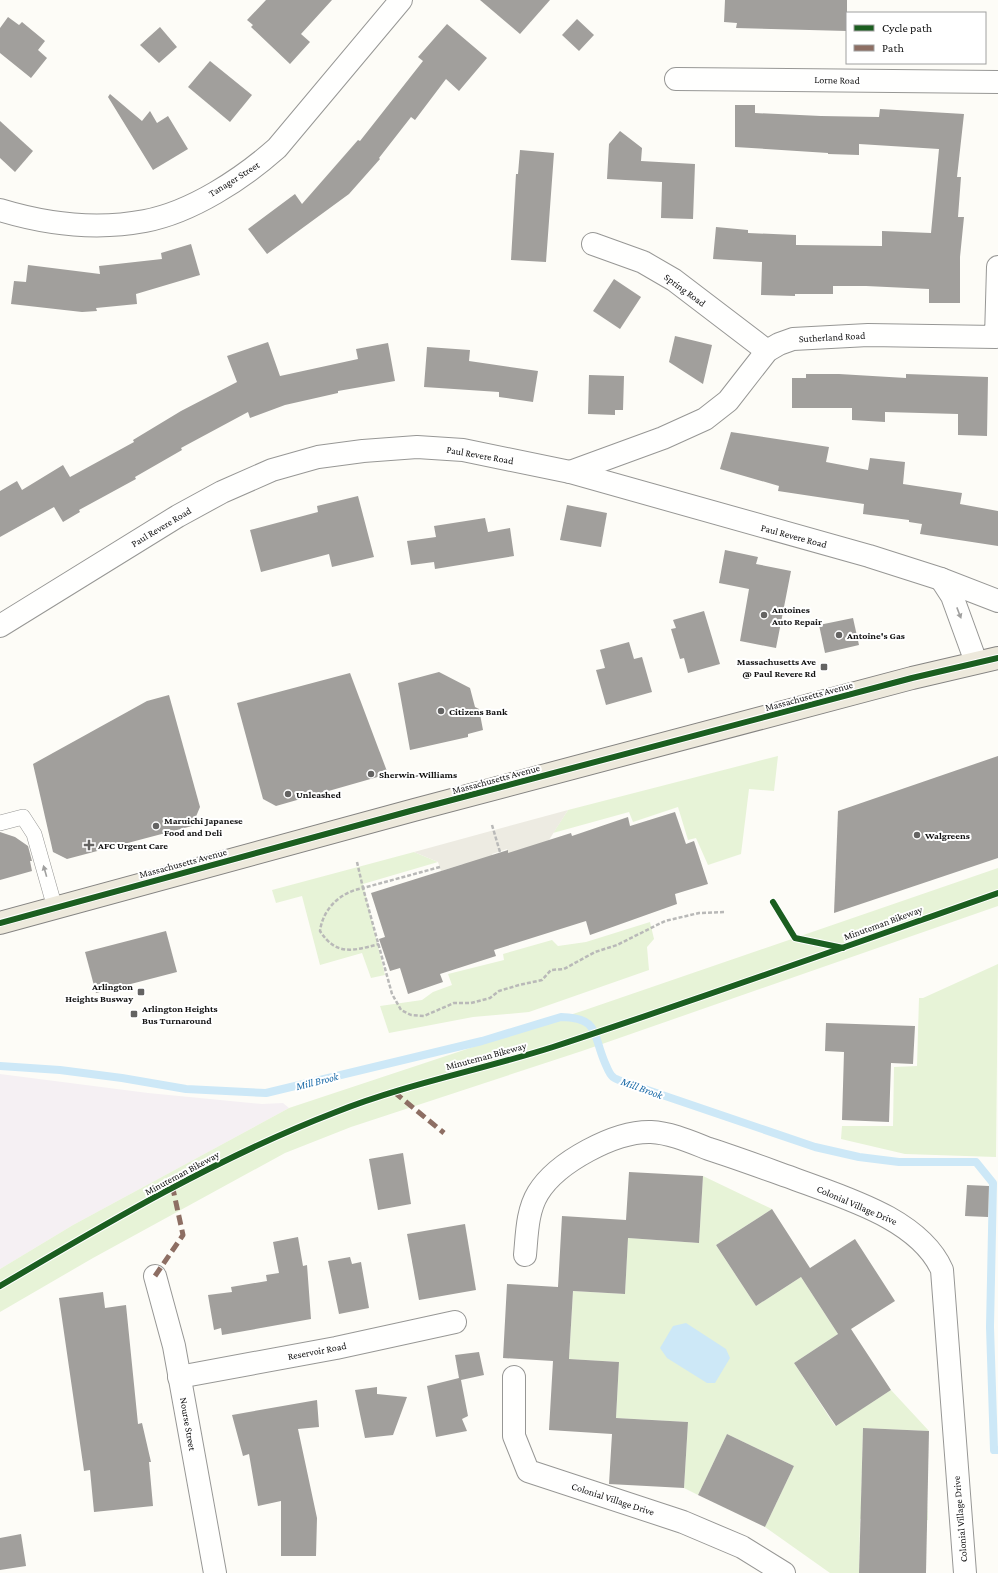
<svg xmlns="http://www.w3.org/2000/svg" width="998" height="1573" font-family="'Crimson Pro',serif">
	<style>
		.industrial { fill: #f5f0f3 }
		.green { fill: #e7f3d7 }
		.plaza { fill: #edebe2 }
		.water { fill: #cde8f7 }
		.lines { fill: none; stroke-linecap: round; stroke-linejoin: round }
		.stream { stroke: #cde8f7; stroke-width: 8 }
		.building { fill: #a19f9c }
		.service-casing { stroke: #979795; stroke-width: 16 }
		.minor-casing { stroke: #979795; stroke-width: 24 }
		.primary-casing { stroke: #858482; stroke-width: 24 }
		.path { stroke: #b9b9b8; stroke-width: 2.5; stroke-dasharray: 4 2; stroke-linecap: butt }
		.service { stroke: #fffffe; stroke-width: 15 }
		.minor { stroke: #fffffe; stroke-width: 22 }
		.primary { stroke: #ede9dc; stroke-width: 22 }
		.quiet { stroke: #8d6e63; stroke-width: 5; stroke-dasharray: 10 5; stroke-linecap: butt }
		.cycleway-casing { stroke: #fff; stroke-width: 8 }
		.cycleway { stroke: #1b5e20; stroke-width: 6 }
		.oneway { fill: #a0a09f }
		.poi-dot { fill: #646362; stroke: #fff; stroke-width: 1.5 }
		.labels { text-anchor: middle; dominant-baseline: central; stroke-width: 4; stroke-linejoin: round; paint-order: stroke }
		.street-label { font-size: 10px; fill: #111; stroke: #fff }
		.poi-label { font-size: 10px; font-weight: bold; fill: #111; stroke: #fff; text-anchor: start }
		.water-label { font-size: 11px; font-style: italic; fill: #1768a6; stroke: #fff }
	</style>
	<rect width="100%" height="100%" fill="#fdfcf7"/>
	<path class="industrial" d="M0 1074 148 1093 262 1104 283 1103 289 1108 73 1225 0 1269Z"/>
	<g class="green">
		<path d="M778 756 774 791 749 789 741 854 708 865 696 838 688 840 678 807 633 822 629 812 553 833 568 810Z"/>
		<path d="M414 852 438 862 363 884 385 975 371 978 362 953 320 965 302 896 276 903 272 890Z"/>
		<path d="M998 868V906L582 1051 351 1127 285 1153 93 1258 0 1312V1269L73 1225 289 1108 585 1010Z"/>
		<path d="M650 922 654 939 647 947 649 970 529 1012 473 1017 389 1033 380 1006 422 1000 433 992 452 985 448 974 504 960 503 954 552 940 558 946 586 942Z"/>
		<path d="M998 964 996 1157 905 1154 841 1139 842 1126H893L894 1067 917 1066 919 998H923Z"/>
		<path d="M703 1176 772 1209 716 1245 756 1306 801 1277 838 1334 794 1363 835 1426 891 1390 929 1431 863 1428 861 1501 927 1504 928 1520 860 1519 859 1573H830L765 1527 794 1466 727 1434 698 1495 684 1488 688 1422 616 1418 619 1362 569 1359 573 1291 625 1294 628 1238 699 1243Z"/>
	</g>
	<path class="plaza" d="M568 810 549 840 510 859 507 849 492 854 494 860 465 869 463 864 441 871 438 862 414 852Z"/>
	<path class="water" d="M686 1323 726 1349 730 1358 715 1383H707L667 1358 660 1348 673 1326Z"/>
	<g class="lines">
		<path class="stream" d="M0 1066 60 1070 122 1078 186 1089 266 1093 482 1041 561 1017C600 1018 592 1033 605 1063 607 1067 609 1074 613 1077 616 1080 623 1081 627 1083L815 1147 859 1157 899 1162H976L993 1183 990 1327 994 1450H998"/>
	</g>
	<g class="building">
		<path d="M266 0H332L301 34 310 42 290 64 251 27 253 25 247 20Z"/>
		<path d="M480 0H550L520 34Z"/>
		<path d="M725 0H847V31L736 28 737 23 724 22Z"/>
		<path d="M8 17 19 25 22 22 45 41 38 50 47 58 31 78 0 53V28Z"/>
		<path d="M577 19 594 35 579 51 562 35Z"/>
		<path d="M447 24 487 58 459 91 446 79 415 120 411 117 379 158 380 159 349 194 267 254 248 229 295 194 302 204 358 140 360 141 423 61 418 57Z"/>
		<path d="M160 27 177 47 159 63 140 45Z"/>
		<path d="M210 61 252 95 230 122 188 87Z"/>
		<path d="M110 94 142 121 150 111 157 123 168 116 188 149 153 170 108 97Z"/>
		<path d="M735 105H755V113L821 116 879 117 880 109 964 114 957 177H961L958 217H964L960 257V303H929V289L866 286H833V294H795V296L761 295 762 262 713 259 716 227 748 230V233L796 235V245L882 246V231L931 233 939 149 859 144V155L828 154V153L735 147Z"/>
		<path d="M0 121 33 151 15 172 0 158Z"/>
		<path d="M620 131 642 148 641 161 695 164 693 219 661 218 662 182 607 179 609 144Z"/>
		<path d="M520 150 554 153 546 262 511 260 516 174H518Z"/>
		<path d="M191 244 200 275 136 294 137 304 96 308 97 311 82 312 11 304 14 281 26 282 28 265 100 274 99 266 162 259 161 253Z"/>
		<path d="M614 279 641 297 620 329 593 311Z"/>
		<path d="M675 336 712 345 703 384 669 362Z"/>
		<path d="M268 342 280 376 358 359 356 349 388 343 395 381 338 391V393L285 405 250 418 248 412 181 448 182 450 135 477 136 479 79 510 80 512 63 522 54 507 0 537V491L17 481 22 490 63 465 70 477 134 442 133 440 181 411 237 382 227 356Z"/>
		<path d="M427 347 470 350 469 361 538 371 533 402 499 397V392L424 387Z"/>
		<path d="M806 374H839L906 378V374L988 377 987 436 958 435V414L885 412V422L852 420V408H792V378H806Z"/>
		<path d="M589 375 624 376 623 410H615V415L588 414Z"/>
		<path d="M731 432 829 447 826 462 868 470 870 458 905 462 903 484 962 493 960 504 998 511V546L920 534 922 524 909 522V520L863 514 864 504 778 491 779 486 720 469Z"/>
		<path d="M358 496 374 557 332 567 329 554 261 572 250 530 318 512 317 506Z"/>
		<path d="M567 505 607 513 601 547 560 540Z"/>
		<path d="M485 518 488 532 510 528 514 556 435 569 434 562 411 565 407 541 436 537 434 526Z"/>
		<path d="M725 550 758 557 756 564 791 571 776 648 740 641 749 589 719 583Z"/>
		<path d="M704 611 720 664 688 673 684 658 680 659 671 629 676 628 673 620Z"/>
		<path d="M853 618 859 645 825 653 819 625Z"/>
		<path d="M629 642 634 659 642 657 652 692 606 705 596 670 605 668 600 650Z"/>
		<path d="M439 672 470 688 475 707 479 709 483 730 468 734V737L410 750 398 683Z"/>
		<path d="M350 673 388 774 276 806 263 799 237 703Z"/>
		<path d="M169 695 200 807 192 826 67 859 53 852 33 764 147 701Z"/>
		<path d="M998 756V858L834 913 838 811Z"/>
		<path d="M675 812 686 844 694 841 708 884 675 894 677 904 590 935 586 921 494 950 496 956 440 974 443 982 408 994 400 968 390 971 379 939 385 937 371 893 508 850V853L571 833 572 836 628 817 630 826Z"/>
		<path d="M0 832 15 837 28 846 32 861H30L32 871 0 880Z"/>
		<path d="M166 931 177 972 96 993 85 952Z"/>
		<path d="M826 1023 915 1026 913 1064 891 1063 889 1122 842 1120 844 1052 825 1051Z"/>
		<path d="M403 1153 411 1204 378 1210 369 1159Z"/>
		<path d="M629 1172 703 1176 699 1243 628 1238 625 1294 573 1291 569 1359 619 1362 616 1418 688 1422 684 1488 609 1484 612 1434 549 1430 553 1361 503 1358 507 1284 558 1287 562 1216 626 1220Z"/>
		<path d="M967 1185 989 1186 988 1217 965 1216Z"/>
		<path d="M772 1209 810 1268 855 1239 895 1301 851 1329 891 1390 836 1426 794 1363 838 1334 801 1277 756 1306 716 1245Z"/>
		<path d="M465 1224 476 1290 419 1300 407 1234Z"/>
		<path d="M298 1237 303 1266 307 1265 311 1319 222 1335 221 1328 214 1330 208 1295 232 1292 231 1287 267 1281 266 1275 279 1273 273 1242Z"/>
		<path d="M350 1257 352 1264 361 1262 369 1308 339 1314 328 1261Z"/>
		<path d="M103 1292 105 1308 126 1305 138 1424 142 1423 151 1462H149L153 1506 94 1512 90 1470 84 1471 59 1298Z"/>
		<path d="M479 1352 484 1375 461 1380 468 1416 462 1419 467 1431 436 1437 427 1386 459 1378 455 1355Z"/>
		<path d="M377 1387V1394L407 1397 393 1435 365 1438 355 1390Z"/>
		<path d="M317 1400 319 1427 298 1429 317 1518 316 1556H281V1501L258 1506 249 1454 243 1456 232 1415Z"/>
		<path d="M863 1428 929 1431 926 1573H859Z"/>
		<path d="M727 1434 794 1466 765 1527 698 1495Z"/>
		<path d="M21 1534 26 1566 0 1570V1538Z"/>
	</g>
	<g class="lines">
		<defs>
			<path id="service" d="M0 823 23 817 34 834 55 908"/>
			<g id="minor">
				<path d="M676 79 998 82"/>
				<path d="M0 210C46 224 97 230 145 221 192 212 242 179 277 148L401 0"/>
				<path d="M593 244 643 262 674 280 767 351"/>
				<path d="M570 472 663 438 705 419 728 401 767 351 779 344 793 339 868 335 996 337 998 267"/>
				<path d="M941 579 952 596 976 662"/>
				<path d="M0 626 178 516 222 492 272 470 318 457 363 451 417 447 463 450 570 472 869 556 941 579 998 601"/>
				<path d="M525 1255C527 1234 527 1211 538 1193 557 1162 615 1131 651 1132 671 1133 691 1142 709 1149 737 1158 764 1168 792 1178 842 1197 919 1218 942 1270L965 1573"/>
				<path d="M155 1276 174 1346 215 1573"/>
				<path d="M179 1377 336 1348 455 1322"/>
				<path d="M514 1377V1436L528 1471 683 1522 742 1547 784 1573"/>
			</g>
			<path id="primary" d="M0 923 414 810 912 678 998 658"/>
		</defs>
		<use href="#service" class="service-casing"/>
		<use href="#minor" class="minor-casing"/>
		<use href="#primary" class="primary-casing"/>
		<g class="path">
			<path d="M492 825 500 852"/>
			<path d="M357 862 363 888C341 892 323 908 320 931 336 956 353 951 379 944"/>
			<path d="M440 867 363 888 392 994 401 1010 411 1015 424 1016 454 1003H471L490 998 499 991 519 985 542 980 551 970 564 969 595 952 617 945 665 921 699 913 726 912"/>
		</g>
		<use href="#service" class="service"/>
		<use href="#minor" class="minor"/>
		<use href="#primary" class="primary"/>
		<g class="quiet">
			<path d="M394 1092 444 1133"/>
			<path d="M155 1276 183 1235 173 1189"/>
		</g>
		<defs>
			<g id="cycleway">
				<path d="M773 902 795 938 843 948"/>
				<path d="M0 923 414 810 912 678 998 658"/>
				<path d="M0 1286C108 1222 219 1157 336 1112 406 1084 481 1070 553 1047 702 998 850 945 998 893"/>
			</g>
		</defs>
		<use href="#cycleway" class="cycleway-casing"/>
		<use href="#cycleway" class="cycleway"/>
	</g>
	<defs><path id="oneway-solid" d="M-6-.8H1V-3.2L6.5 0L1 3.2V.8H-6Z"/></defs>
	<g class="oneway">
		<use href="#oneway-solid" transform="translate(959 613) rotate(69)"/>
		<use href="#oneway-solid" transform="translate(45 871) rotate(-106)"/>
	</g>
	<g class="poi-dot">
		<circle cx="764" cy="615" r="4"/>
		<circle cx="839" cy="635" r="4"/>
		<rect x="820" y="663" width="8" height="8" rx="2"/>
		<circle cx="441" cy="711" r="4"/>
		<circle cx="371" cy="774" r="4"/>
		<circle cx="288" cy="794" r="4"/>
		<circle cx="156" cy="826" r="4"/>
		<circle cx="917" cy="835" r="4"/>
		<path d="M87 839h4v4h4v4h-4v4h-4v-4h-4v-4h4z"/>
		<rect x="137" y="988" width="8" height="8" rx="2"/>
		<rect x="130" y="1010" width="8" height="8" rx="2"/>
	</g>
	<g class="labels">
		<g class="street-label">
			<text transform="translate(837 80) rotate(1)">Lorne Road</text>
			<text transform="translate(234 179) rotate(-32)">Tanager Street</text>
			<text transform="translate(685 290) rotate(36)">Spring Road</text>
			<text transform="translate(832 337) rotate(-3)">Sutherland Road</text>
			<text transform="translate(480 455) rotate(10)">Paul Revere Road</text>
			<text transform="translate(161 527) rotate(-31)">Paul Revere Road</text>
			<text transform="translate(794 536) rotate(15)">Paul Revere Road</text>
			<text transform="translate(809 696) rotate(-15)">Massachusetts Avenue</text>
			<text transform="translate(496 779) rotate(-15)">Massachusetts Avenue</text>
			<text transform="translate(183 863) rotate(-15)">Massachusetts Avenue</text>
			<text transform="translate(883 923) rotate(-20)">Minuteman Bikeway</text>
			<text transform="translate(486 1056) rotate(-15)">Minuteman Bikeway</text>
			<text transform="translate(182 1173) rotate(-28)">Minuteman Bikeway</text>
			<text transform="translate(857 1205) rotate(23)">Colonial Village Drive</text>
			<text transform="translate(317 1351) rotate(-11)">Reservoir Road</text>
			<text transform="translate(188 1424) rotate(80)">Nourse Street</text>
			<text transform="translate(613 1499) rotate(18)">Colonial Village Drive</text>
			<text transform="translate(960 1519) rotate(-95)">Colonial Village Drive</text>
		</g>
		<g class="poi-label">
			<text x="772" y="609">Antoines<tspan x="772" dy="12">Auto Repair</tspan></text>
			<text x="847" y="635">Antoine's Gas</text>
			<text x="816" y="661" text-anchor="end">Massachusetts Ave<tspan x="816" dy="12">@ Paul Revere Rd</tspan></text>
			<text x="449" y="711">Citizens Bank</text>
			<text x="379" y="774">Sherwin-Williams</text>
			<text x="296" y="794">Unleashed</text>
			<text x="164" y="820">Maruichi Japanese<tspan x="164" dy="12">Food and Deli</tspan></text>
			<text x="925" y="835">Walgreens</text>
			<text x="98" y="845">AFC Urgent Care</text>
			<text x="133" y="986" text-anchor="end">Arlington<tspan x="133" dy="12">Heights Busway</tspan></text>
			<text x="142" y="1008">Arlington Heights<tspan x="142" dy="12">Bus Turnaround</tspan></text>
		</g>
		<g class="water-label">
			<text transform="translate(317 1081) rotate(-14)">Mill Brook</text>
			<text transform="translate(642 1088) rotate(20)">Mill Brook</text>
		</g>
	</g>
	<rect x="846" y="12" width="140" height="52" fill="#ffffff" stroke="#a0a0a0"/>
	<rect x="854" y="25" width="20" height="6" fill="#1b5e20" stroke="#a0a0a0"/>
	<text x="882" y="32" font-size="12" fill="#111111">Cycle path</text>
	<rect x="854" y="45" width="20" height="6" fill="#8d6e63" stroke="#a0a0a0"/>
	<text x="882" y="52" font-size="12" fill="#111111">Path</text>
</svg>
